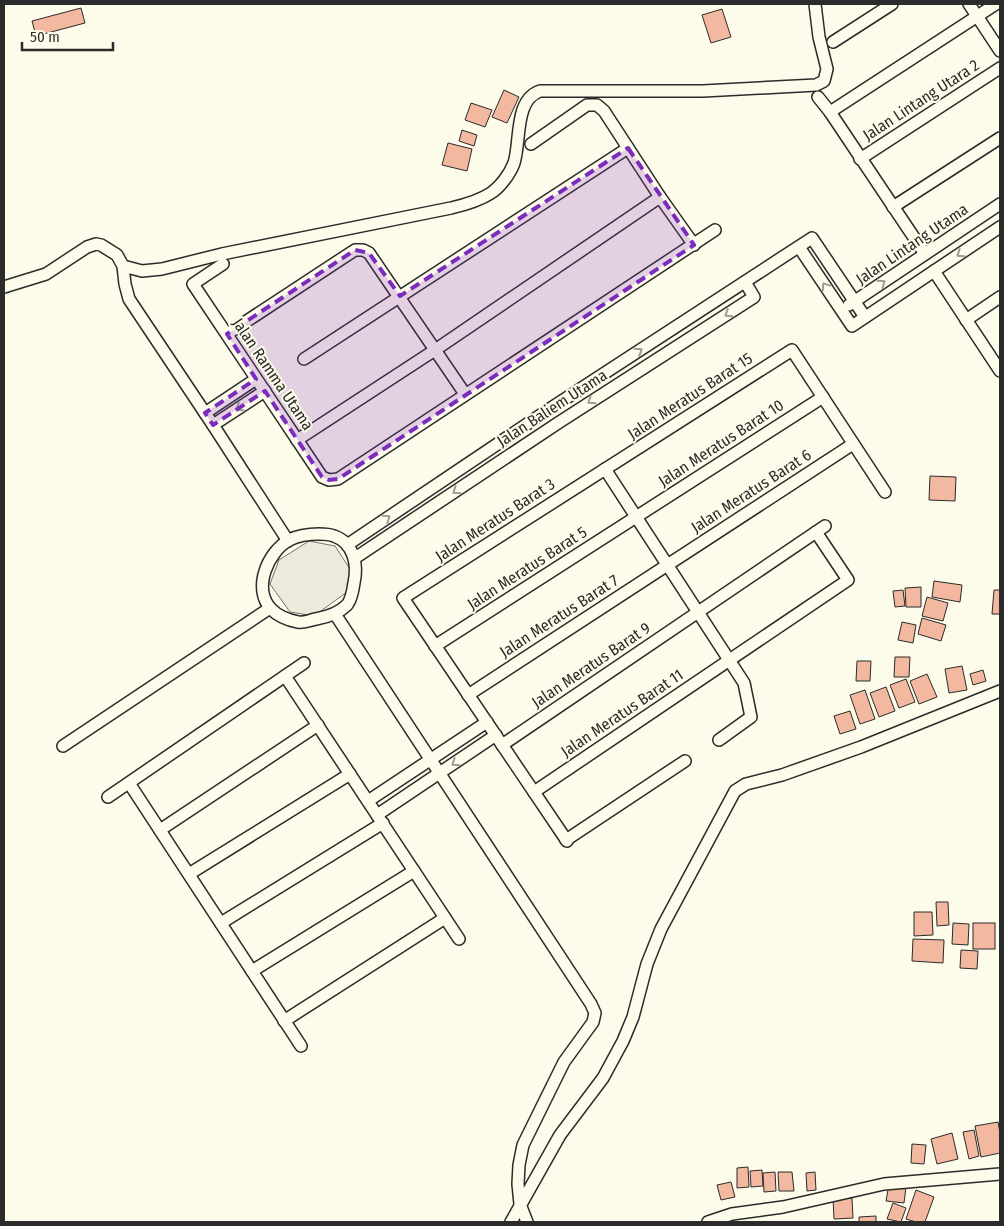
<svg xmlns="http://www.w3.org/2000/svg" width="1004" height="1226" font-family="'Fira Sans Condensed',sans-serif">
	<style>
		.green { fill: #ecebdb; stroke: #74746e }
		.building { fill: #f2b8a0; stroke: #2b2b2b }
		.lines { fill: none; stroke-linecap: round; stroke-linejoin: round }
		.minor-casing { stroke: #2b2b2b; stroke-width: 14 }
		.minor { stroke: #fdfbea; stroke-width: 11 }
		.oneway { stroke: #9e9d94 }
		.marked { fill: #7b2cbf; fill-opacity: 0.2; stroke: #7b2cbf; stroke-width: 4; stroke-dasharray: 10 6; stroke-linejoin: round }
		.labels { text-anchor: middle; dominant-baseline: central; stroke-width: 4; stroke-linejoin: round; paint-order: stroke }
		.street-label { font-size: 16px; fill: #2b2b2b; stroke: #fdfbea }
	</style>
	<rect width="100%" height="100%" fill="#fdfbea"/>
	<path class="green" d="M309 541 335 546 350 569 347 592 314 616 290 612 270 584 279 560Z"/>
	<g class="building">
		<path d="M81 8 85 23 36 36 32 21Z"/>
		<path d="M722 9 731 37 711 43 702 15Z"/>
		<path d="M504 90 519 97 507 123 492 117Z"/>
		<path d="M471 103 492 110 485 127 465 120Z"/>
		<path d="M462 130 477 135 474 146 459 141Z"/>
		<path d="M448 143 472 149 467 171 442 165Z"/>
		<path d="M930 476 956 477 955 501 929 500Z"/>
		<path d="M934 581 962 585 960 602 932 597Z"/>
		<path d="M921 587V607H906L905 588Z"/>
		<path d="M903 590 905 606 895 607 893 591Z"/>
		<path d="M994 590H1000V614H992Z"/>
		<path d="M927 597 948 603 943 621 922 616Z"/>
		<path d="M922 618 946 625 941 641 918 634Z"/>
		<path d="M902 622 916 625 913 643 898 640Z"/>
		<path d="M895 657H910L909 677H894Z"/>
		<path d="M857 661H871L870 681H856Z"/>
		<path d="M962 666 967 690 949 693 945 669Z"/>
		<path d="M983 670 986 681 973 685 970 674Z"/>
		<path d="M927 674 937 697 919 704 910 681Z"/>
		<path d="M906 679 915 702 899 708 890 685Z"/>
		<path d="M886 687 895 711 879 717 870 693Z"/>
		<path d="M865 690 875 719 860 724 850 695Z"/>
		<path d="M850 711 856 729 840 734 834 716Z"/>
		<path d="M936 902H948L949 925 937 926Z"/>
		<path d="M914 912H932L933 935 914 936Z"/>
		<path d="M953 923 969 924 968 945 952 944Z"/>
		<rect x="973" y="923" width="22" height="26"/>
		<path d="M913 939 944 940 943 963 912 961Z"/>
		<path d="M961 950 978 951 977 969 960 968Z"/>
		<path d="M998 1122 1000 1133V1153L981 1157 975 1126Z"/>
		<path d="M974 1130 979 1156 969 1159 963 1132Z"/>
		<path d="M952 1133 958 1159 937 1164 931 1139Z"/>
		<path d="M912 1144 926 1145 924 1164 911 1163Z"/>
		<path d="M748 1167 749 1187 737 1188V1168Z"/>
		<path d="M762 1170 763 1186 751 1187 750 1171Z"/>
		<path d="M775 1172 776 1191 764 1192 763 1173Z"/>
		<path d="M778 1172H792L794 1191H779Z"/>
		<path d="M815 1172 816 1190 807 1191 806 1173Z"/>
		<path d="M731 1182 735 1197 721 1200 717 1185Z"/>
		<path d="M889 1184 906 1187 904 1203 886 1201Z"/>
		<path d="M916 1190 934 1197 925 1222H916L906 1219Z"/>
		<path d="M852 1198 853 1218 834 1219 833 1199Z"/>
		<path d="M893 1203 906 1208 901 1222 887 1219Z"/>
		<path d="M876 1216V1222H859V1217Z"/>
	</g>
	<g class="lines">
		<defs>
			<g id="minor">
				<path d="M969 4 1000 51"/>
				<path d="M833 42 892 4"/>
				<path d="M818 97 830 112 925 254"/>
				<path d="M830 112 996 4"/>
				<path d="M531 144 587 105H597L604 111 660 197 694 245"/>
				<path d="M860 159 1000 68"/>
				<path d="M893 207 1000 138"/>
				<path d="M799 247 852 326 1000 227"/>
				<path d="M223 264 193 284 322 477 329 480 338 479 715 230"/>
				<path d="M123 266 142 271 162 269 222 254 451 208C464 205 479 201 491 193 500 187 510 174 514 163 521 141 514 100 540 91H703L816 85 824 81 827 69 819 37 815 4"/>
				<path d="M934 271 1000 371"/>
				<path d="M4 287 46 274 87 247 96 244 101 245 117 255 123 266 125 284 129 299 213 425 288 541"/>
				<path d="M849 305 1000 204"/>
				<path d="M966 320 1000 297"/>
				<path d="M227 334 355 250H363L369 253 465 394"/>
				<path d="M304 359 628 148"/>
				<path d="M205 413 256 379"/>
				<path d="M213 425 265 391"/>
				<path d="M297 440 435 350 660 197"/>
				<path d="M605 469 744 683 751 717 719 740"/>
				<path d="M319 534C323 534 329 534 334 536 354 543 358 565 354 583 353 590 351 600 347 605 339 613 327 617 316 619 310 620 304 623 298 622 287 620 278 616 271 609 252 588 268 552 289 540 299 535 308 534 319 534Z"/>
				<path d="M347 545 548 410 812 238 865 317"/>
				<path d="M355 558 558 423 754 297 745 282"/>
				<path d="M335 614 591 1004 595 1013 593 1022 564 1062 523 1145 519 1165 518 1184 520 1204 527 1222"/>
				<path d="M435 646 823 397"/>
				<path d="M285 676 459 939"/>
				<path d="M468 695 853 444"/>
				<path d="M502 745 825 526"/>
				<path d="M63 746 270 608"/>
				<path d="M129 783 301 1046"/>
				<path d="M534 792 848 580 816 532"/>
				<path d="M108 797 304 663"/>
				<path d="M368 801 487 722"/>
				<path d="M377 815 496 735"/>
				<path d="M160 830 318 725"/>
				<path d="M566 840 685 761"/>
				<path d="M567 841 403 598 792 350 885 492"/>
				<path d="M189 874 350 774"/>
				<path d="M221 923 383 823"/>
				<path d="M252 971 414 871"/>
				<path d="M284 1021 445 918"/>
				<path d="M511 1222 560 1135 603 1078 623 1041 633 1017 647 964 661 929 735 791 746 784 782 775 861 747 1000 691"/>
				<path d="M708 1222 732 1214 783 1207 884 1184 1000 1174"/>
			</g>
		</defs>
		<use href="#minor" class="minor-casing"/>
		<use href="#minor" class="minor"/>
	</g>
	<defs><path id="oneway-chevron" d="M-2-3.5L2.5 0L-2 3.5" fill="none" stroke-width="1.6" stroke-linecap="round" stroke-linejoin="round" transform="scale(1.25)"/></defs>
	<g class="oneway">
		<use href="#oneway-chevron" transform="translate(960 254) rotate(146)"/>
		<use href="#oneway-chevron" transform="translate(882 283) rotate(-34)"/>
		<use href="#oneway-chevron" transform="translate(825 286) rotate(-124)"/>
		<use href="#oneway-chevron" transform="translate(728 314) rotate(147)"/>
		<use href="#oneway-chevron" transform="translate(639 351) rotate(-33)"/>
		<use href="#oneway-chevron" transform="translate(591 401) rotate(147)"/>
		<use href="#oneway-chevron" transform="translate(239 408) rotate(147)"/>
		<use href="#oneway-chevron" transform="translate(456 491) rotate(146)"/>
		<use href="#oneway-chevron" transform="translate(387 518) rotate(-34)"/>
		<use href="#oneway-chevron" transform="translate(455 763) rotate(146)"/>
	</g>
	<path class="marked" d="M628 148 694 245 338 479 329 480 322 477 265 391 213 425 205 413 256 379 227 334 355 250 369 253 400 296Z"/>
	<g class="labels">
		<g class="street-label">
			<text transform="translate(921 100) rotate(-33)">Jalan Lintang Utara 2</text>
			<text transform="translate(912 244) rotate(-34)">Jalan Lintang Utama</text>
			<text transform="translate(273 374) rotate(56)">Jalan Ramma Utama</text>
			<text transform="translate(690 396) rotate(-33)">Jalan Meratus Barat 15</text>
			<text transform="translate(552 408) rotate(-33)">Jalan Baliem Utama</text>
			<text transform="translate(721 443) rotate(-33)">Jalan Meratus Barat 10</text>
			<text transform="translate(751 491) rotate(-33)">Jalan Meratus Barat 6</text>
			<text transform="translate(495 520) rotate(-33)">Jalan Meratus Barat 3</text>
			<text transform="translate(527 568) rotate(-33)">Jalan Meratus Barat 5</text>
			<text transform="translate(559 616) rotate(-33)">Jalan Meratus Barat 7</text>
			<text transform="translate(591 665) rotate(-34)">Jalan Meratus Barat 9</text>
			<text transform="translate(622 713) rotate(-34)">Jalan Meratus Barat 11</text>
		</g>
	</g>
	<rect width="1004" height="1226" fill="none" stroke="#2b2b2b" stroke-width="10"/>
	<path d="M22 42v8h91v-8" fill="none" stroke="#2b2b2b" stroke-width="2.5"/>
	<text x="30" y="42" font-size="15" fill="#2b2b2b" stroke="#fdfbea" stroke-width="4" paint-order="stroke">50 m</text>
</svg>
